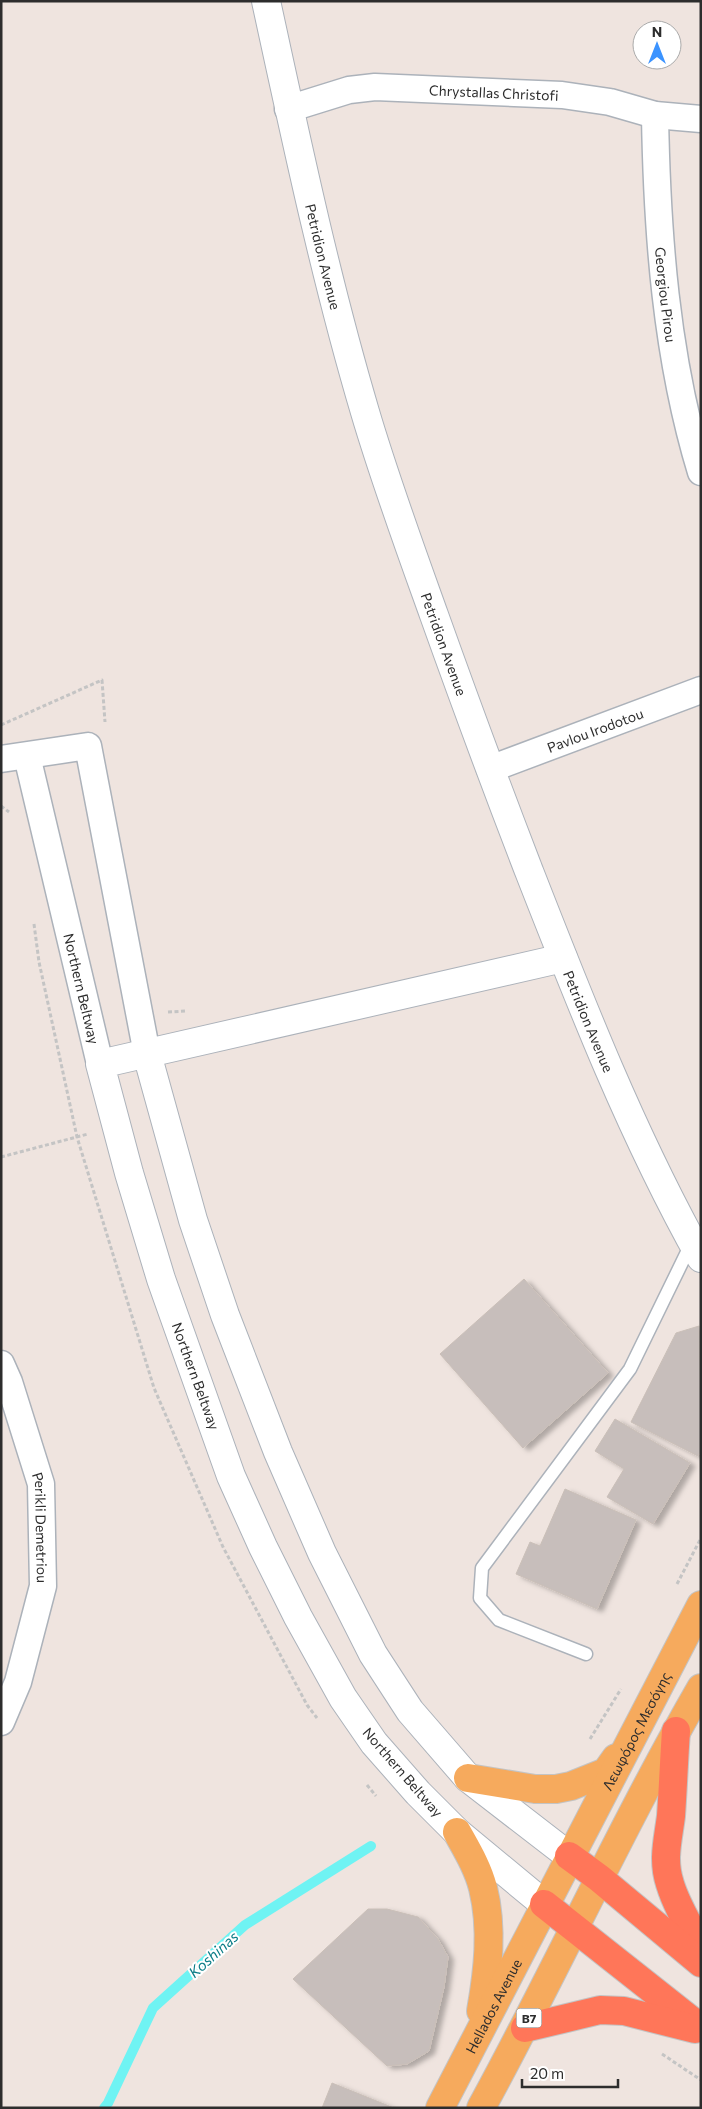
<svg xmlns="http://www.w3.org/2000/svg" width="702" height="2109" font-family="Commissioner,sans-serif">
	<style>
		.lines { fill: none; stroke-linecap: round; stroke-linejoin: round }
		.stream { stroke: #6ff3f3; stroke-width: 10 }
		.building { fill: #c7bebb; stroke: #cabfb8; filter: url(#shadow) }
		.lane-casing { stroke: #acb2ba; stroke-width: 15 }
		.street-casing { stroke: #acb2ba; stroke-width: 29 }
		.secondary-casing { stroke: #acb2ba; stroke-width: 30 }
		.primary-casing { stroke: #c4c4c4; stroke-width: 30 }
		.highway-casing { stroke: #c4c4c4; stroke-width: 30 }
		.path { stroke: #c4c4c4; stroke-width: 3; stroke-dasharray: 4 2.5; stroke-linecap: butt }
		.lane { stroke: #fff; stroke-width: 12 }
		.street { stroke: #fff; stroke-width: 26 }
		.secondary { stroke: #fff; stroke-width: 28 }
		.primary { stroke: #f6aa5d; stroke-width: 28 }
		.highway { stroke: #ff7659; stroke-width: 28 }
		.labels { text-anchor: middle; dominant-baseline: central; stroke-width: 4; stroke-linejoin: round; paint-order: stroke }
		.shield { fill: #fff; stroke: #6c6c6c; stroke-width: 1 }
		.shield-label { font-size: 12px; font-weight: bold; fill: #2d2d2d }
		.street-label { font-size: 14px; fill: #2d2d2d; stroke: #fff }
		.water-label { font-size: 15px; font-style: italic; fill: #0b7d87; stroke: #fff }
	</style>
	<defs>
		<filter id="shadow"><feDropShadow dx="5.5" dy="3" stdDeviation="2.5" flood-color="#0004"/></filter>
	</defs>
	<rect width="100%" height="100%" fill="#efe4df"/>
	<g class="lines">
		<path class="stream" d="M104 2108 108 2103 153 2008 245 1925 371 1846"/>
	</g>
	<g class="building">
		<path d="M524 1279 608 1373 523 1448 440 1354Z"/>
		<path d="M699 1326 701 1451 698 1456 631 1422 676 1333Z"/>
		<path d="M615 1419 690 1463 653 1524 607 1497 624 1469 595 1451Z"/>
		<path d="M565 1489 636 1520 597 1609 516 1574 530 1542 540 1546Z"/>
		<path d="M368 1909H387L418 1917 438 1939 448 1957 444 1987 429 2051 407 2064 387 2066 293 1979Z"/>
		<path d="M332 2083 394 2108H322Z"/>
	</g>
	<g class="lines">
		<defs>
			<path id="lane" d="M586 1654 499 1620 480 1598 482 1568 630 1369 692 1242"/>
			<g id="street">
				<path id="s1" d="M288 109 349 90 375 87 562 95 610 102 655 115 701 119"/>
				<path id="s2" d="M655 115C657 234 666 357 701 472"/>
				<path id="s3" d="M27 756 100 1064"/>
				<path d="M1 759 88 746 147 1054"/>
				<path id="s4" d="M490 769 701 690"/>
				<path id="s5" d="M1 1364 9 1382 41 1484 43 1586 18 1682 1 1722"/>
			</g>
			<g id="secondary">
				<path id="s6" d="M266 1C296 139 325 277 365 412 385 480 410 548 434 615 464 699 495 783 527 866 579 999 631 1133 701 1258"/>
				<path d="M147 1054 193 1220 225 1315 278 1452 322 1553 373 1654 410 1711 468 1778 569 1856"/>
				<path d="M544 1904 457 1832 418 1793 374 1743 343 1698 298 1617 263 1547 231 1476 161 1279 129 1173 100 1064 563 958"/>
			</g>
			<g id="primary">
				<path d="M468 1778 535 1789H556L571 1786 606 1772 616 1758"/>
				<path d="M457 1832C467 1850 478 1868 483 1888 493 1929 488 1971 481 2011"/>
				<path id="s7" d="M440 2108 701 1605"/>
				<path d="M481 2108C557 1969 622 1825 701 1688"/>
			</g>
			<g id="highway">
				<path d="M676 1731C674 1759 673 1787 671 1816 668 1840 662 1860 670 1884 677 1907 690 1927 701 1947"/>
				<path d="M569 1856 599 1878 701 1963"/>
				<path d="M544 1904 701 2028"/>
				<path d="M525 2028 600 2010 624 2011 695 2029"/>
			</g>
		</defs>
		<use href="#lane" class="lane-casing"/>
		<use href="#street" class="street-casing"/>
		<use href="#secondary" class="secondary-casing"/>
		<use href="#primary" class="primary-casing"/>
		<use href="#highway" class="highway-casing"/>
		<g class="path">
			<path d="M1 725 102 680 105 722"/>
			<path d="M1 806 9 812"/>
			<path d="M34 924 39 962 77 1137 154 1388 223 1547 307 1705 317 1718"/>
			<path d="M168 1012 187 1011"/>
			<path d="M1 1157 88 1134"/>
			<path d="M677 1584 701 1538"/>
			<path d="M590 1739 621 1689"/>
			<path d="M367 1785 376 1796"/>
			<path d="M662 2054 701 2080"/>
		</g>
		<use href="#lane" class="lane"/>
		<use href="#street" class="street"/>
		<use href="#secondary" class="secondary"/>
		<use href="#primary" class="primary"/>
		<use href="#highway" class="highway"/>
	</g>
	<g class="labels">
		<rect class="shield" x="516.5" y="2008.5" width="25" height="19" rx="4"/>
		<g class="shield-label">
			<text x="529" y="2018">B7</text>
		</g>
		<g class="street-label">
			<text stroke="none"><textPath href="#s1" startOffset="209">Chrystallas Christofi</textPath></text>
			<text stroke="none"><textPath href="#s6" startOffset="262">Petridion Avenue</textPath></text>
			<text stroke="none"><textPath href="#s2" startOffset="180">Georgiou Pirou</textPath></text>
			<text stroke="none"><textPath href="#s6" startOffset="668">Petridion Avenue</textPath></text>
			<text stroke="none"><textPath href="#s4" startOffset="112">Pavlou Irodotou</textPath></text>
			<text stroke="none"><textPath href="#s3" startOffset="239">Northern Beltway</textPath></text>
			<text stroke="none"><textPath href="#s6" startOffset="1072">Petridion Avenue</textPath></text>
			<text transform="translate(196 1376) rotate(70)">Northern Beltway</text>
			<text stroke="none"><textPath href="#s5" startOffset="170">Perikli Demetriou</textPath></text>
			<text stroke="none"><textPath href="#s7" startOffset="425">Λεωφόρος Μεσόγης</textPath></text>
			<text transform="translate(403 1772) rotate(49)">Northern Beltway</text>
			<text stroke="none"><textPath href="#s7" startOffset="115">Hellados Avenue</textPath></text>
		</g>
		<g class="water-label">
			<text transform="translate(213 1954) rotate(-42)">Koshinas</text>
		</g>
	</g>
	<rect width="702" height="2109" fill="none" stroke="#2d2d2d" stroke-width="5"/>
	<g transform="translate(657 45)"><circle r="24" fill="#ffffff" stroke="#ababab"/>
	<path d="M0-4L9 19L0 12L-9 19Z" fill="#3b93ff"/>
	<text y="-8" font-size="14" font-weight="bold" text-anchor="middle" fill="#2d2d2d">N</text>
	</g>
	<path d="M522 2079v8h96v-8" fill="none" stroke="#2d2d2d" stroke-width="2.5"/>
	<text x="530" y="2079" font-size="15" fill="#2d2d2d" stroke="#ffffff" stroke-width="4" paint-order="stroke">20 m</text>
</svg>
